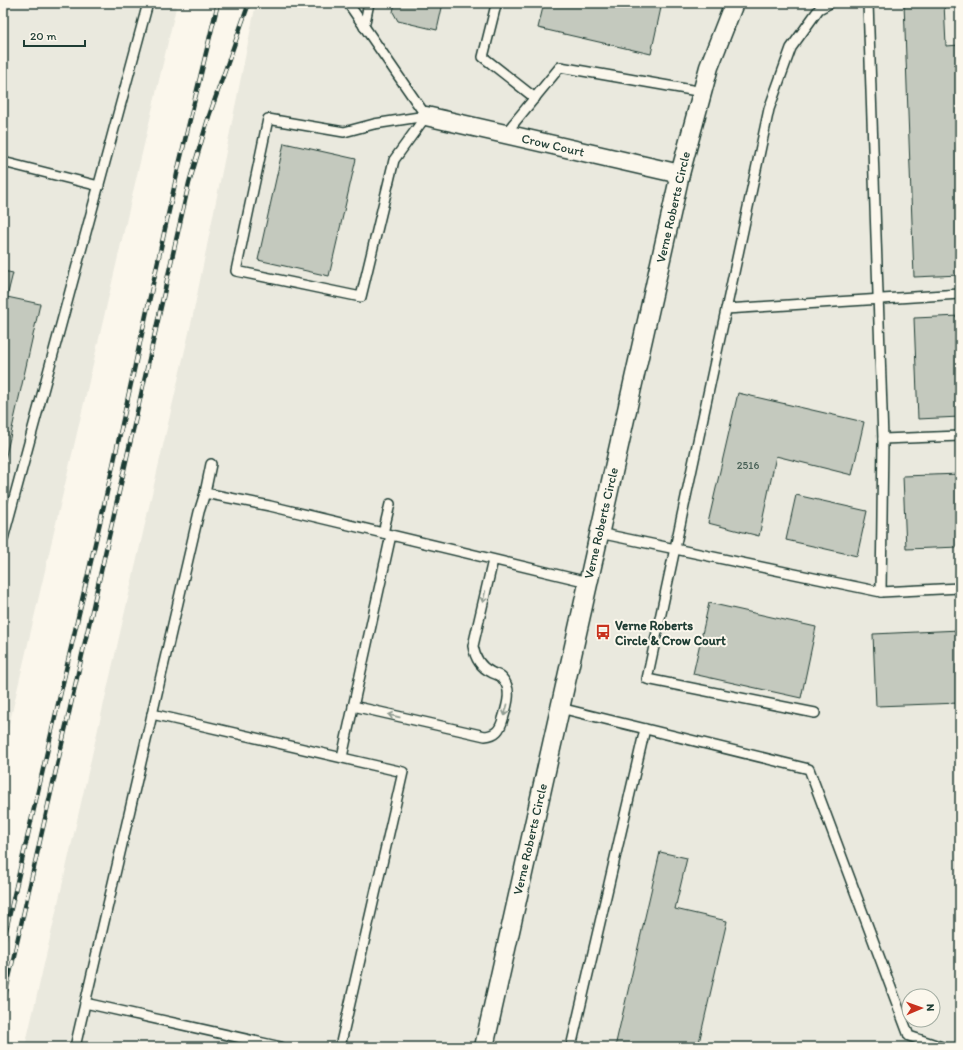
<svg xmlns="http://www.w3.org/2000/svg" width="963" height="1050" font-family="Itim,sans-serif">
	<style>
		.built { fill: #eae9de; fill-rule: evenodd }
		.building { fill: #c4c9be; stroke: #1f3d34 }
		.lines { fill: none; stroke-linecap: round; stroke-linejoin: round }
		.service-casing { stroke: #1f3d34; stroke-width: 12 }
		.minor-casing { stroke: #1f3d34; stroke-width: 21 }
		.service { stroke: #fbf7ec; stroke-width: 9 }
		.minor { stroke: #fbf7ec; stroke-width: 18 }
		.rail-casing { stroke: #1f3d34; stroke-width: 4.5 }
		.rail { stroke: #fbf7ec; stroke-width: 3; stroke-dasharray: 9; stroke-linecap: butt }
		.oneway { stroke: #8d9a90 }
		.labels { text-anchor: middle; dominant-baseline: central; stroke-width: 4; stroke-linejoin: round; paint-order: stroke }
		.number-label { font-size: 11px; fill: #486056 }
		.street-label { font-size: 13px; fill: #1f3d34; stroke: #fbf7ec }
		.poi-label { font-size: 13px; font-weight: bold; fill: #1f3d34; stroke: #fbf7ec; text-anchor: start }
	</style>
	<rect width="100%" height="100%" fill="#fbf7ec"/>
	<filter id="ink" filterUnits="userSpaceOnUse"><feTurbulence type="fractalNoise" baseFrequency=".025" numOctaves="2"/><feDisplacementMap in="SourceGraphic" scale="8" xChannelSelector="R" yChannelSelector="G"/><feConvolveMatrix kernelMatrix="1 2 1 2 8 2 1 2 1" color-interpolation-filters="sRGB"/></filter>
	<g filter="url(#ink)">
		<g class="built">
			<path d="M3 3H177L3 751Z"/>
			<path d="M256 3H960V1047H25L193 315ZM909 996H933V1020H909Z"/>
		</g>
		<g class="building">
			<path d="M395 3H443L437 30 398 21 393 12Z"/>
			<path d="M544 3H662L651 54 538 28Z"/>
			<path d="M904 3H944L946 46 960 45V275L914 277Z"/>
			<path d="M284 143 356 159 329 276 258 260Z"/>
			<path d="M3 252H6L3 265Z"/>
			<path d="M3 271 13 273 7 297 40 304 3 469Z"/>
			<path d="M960 316V417L918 419 914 318Z"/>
			<path d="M738 393 864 422 852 475 776 456 759 536 708 523Z"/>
			<path d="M960 474V547L906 549 903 476Z"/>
			<path d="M796 495 867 511 857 556 786 540Z"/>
			<path d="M709 603 816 627 801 698 693 674Z"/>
			<path d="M960 630V703L876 706 873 634Z"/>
			<path d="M660 852 687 858 675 909 727 921 698 1047H615Z"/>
		</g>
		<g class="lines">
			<defs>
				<g id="service">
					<path d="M348 3 426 116"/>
					<path d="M868 3 883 439 881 592"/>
					<path d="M496 5 483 57 535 98"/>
					<path d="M364 27 369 3"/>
					<path d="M426 116 394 160 361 297 236 271 268 119 344 132 374 124Z"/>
					<path d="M505 134 560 67 703 92"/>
					<path d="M3 162 99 186"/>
					<path d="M726 309 960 294"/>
					<path d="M883 439 960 436"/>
					<path d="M205 493 211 464"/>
					<path d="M383 533 390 504"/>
					<path d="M599 533 881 592 960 588"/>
					<path d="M3 539 148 3"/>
					<path d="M353 706 485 736C496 735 500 730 503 719 507 706 513 689 502 678 500 675 494 674 491 672 480 667 475 658 473 646L493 560"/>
					<path d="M560 708 809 769 909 1036 942 1047"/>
					<path d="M815 713 647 679 769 109 791 48 819 9 830 3"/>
					<path d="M152 714 403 772 340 1047"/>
					<path d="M342 757 391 535"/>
					<path d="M85 1003 281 1047"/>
					<path d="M75 1047 199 512 205 493 270 506 588 582"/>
					<path d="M571 1047 645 729"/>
				</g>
				<g id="minor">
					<path d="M426 116 680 174"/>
					<path d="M484 1047 680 174 709 67 734 3"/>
				</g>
			</defs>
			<use href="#service" class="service-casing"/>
			<use href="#minor" class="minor-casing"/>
			<use href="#service" class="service"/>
			<use href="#minor" class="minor"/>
			<defs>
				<g id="rail">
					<path d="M3 943 112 470 179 165 218 3"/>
					<path d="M3 1004 189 183 209 116 249 3"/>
				</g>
			</defs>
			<use href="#rail" class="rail-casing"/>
			<use href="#rail" class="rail"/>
		</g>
		<defs><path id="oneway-shaft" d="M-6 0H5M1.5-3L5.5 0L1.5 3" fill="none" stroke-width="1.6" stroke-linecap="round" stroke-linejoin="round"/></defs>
		<g class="oneway">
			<use href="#oneway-shaft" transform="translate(484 597) rotate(103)"/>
			<use href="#oneway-shaft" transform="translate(506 710) rotate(105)"/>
			<use href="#oneway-shaft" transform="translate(394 716) rotate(-167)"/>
		</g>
	</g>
	<defs>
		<symbol id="bus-bare" viewBox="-9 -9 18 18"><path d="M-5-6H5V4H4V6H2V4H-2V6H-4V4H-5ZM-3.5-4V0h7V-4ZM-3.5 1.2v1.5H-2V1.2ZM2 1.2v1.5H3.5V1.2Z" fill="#c8321e" stroke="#fbf7ec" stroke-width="2.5" paint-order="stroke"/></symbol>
	</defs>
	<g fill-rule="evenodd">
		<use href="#bus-bare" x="592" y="621" width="22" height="22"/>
	</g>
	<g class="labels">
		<g class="number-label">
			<text x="748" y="465">2516</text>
		</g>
		<g class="street-label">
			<text transform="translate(553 145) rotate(13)">Crow Court</text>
			<text transform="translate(673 207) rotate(-77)">Verne Roberts Circle</text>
			<text transform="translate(601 523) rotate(-77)">Verne Roberts Circle</text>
			<text transform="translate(530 839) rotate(-77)">Verne Roberts Circle</text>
		</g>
		<g class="poi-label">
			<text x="615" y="625">Verne Roberts<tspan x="615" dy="15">Circle &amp; Crow Court</tspan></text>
		</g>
	</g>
	<rect width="963" height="1050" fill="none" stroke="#fbf7ec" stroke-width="16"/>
	<rect x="8" y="8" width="947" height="1034" fill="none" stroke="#1f3d34" stroke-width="1.5" filter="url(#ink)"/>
	<g transform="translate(921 1008) rotate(88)"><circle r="19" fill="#fbf7ec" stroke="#a3ada2"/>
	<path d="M0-3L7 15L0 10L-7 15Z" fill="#c8321e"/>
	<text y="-6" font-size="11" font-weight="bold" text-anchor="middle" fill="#1f3d34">N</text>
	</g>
	<path d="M24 40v6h61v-6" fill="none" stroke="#1f3d34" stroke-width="2"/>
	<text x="30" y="40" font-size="12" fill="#1f3d34" stroke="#fbf7ec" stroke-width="3" paint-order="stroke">20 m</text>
</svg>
